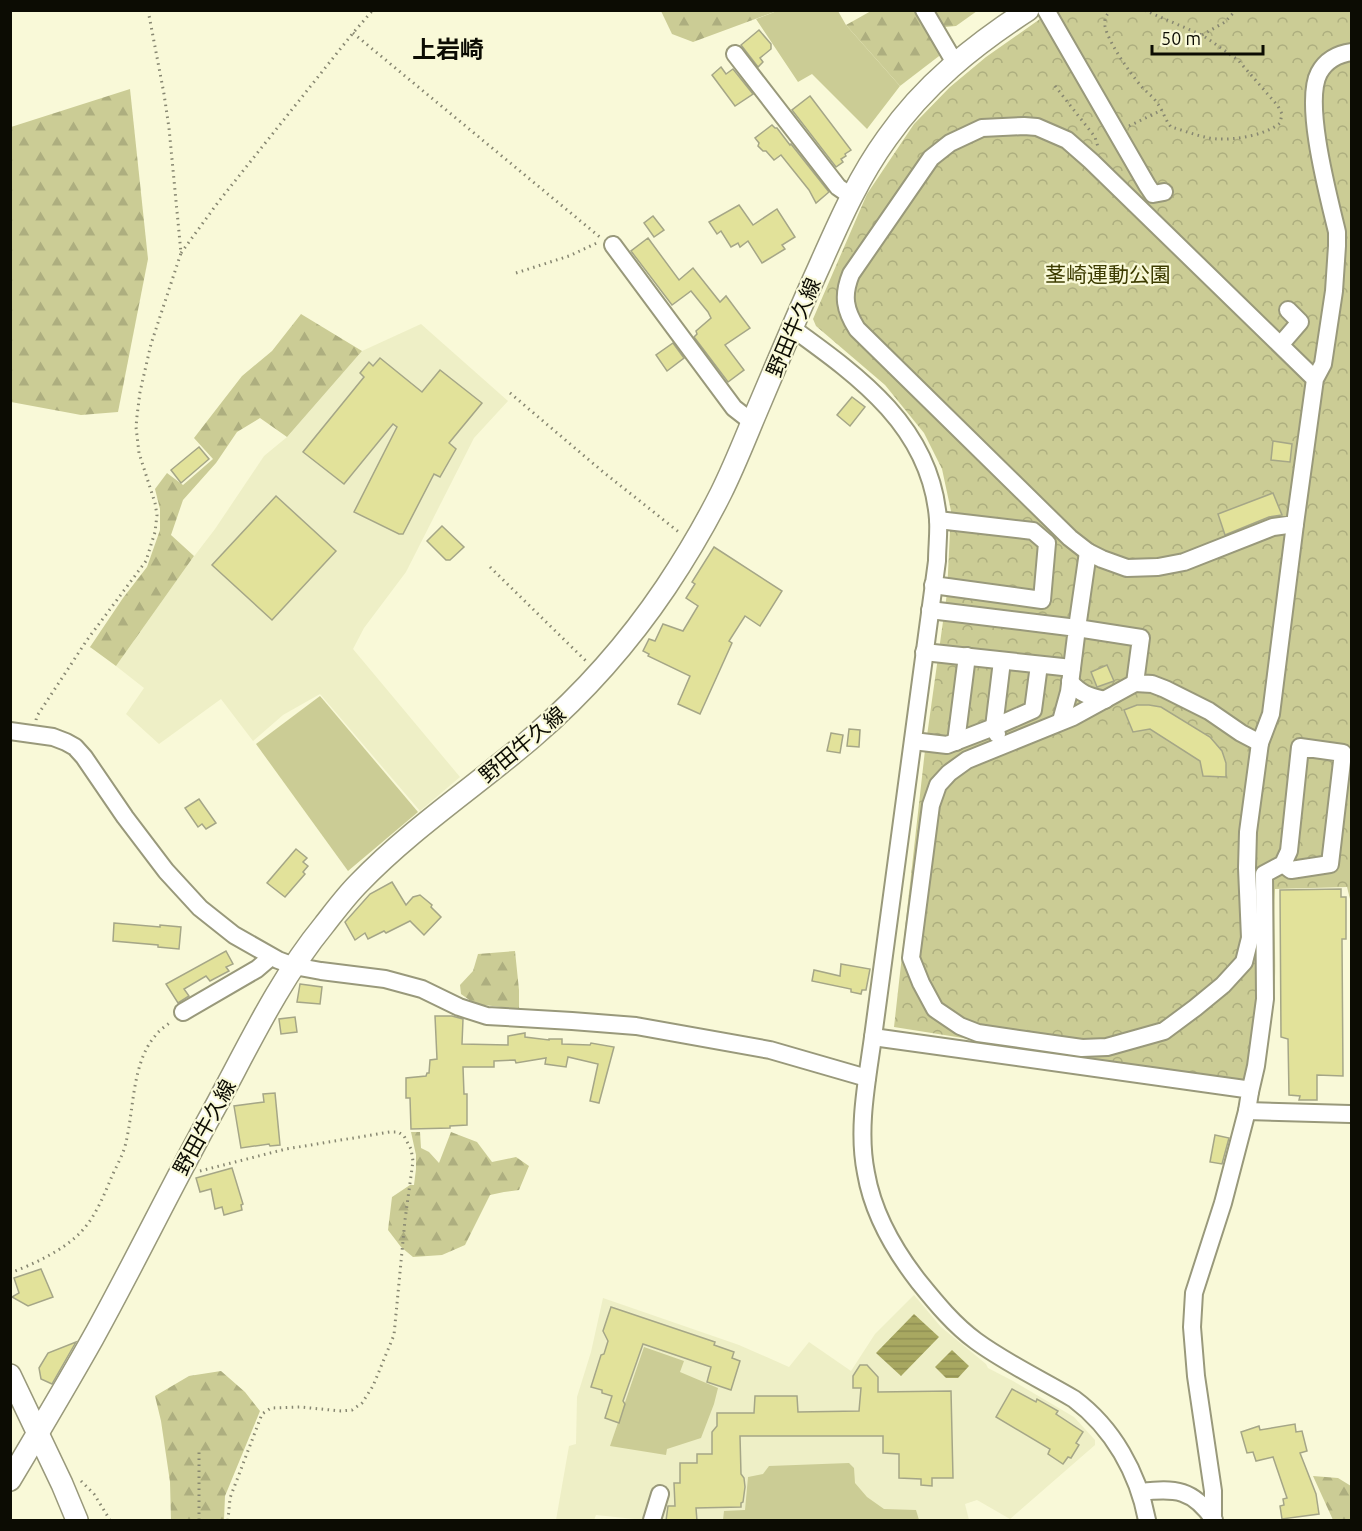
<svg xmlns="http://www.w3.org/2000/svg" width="1362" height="1531" font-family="Ubuntu,'Noto Sans JP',sans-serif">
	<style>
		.built { fill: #eeefc6 }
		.grass { fill: #cbcc95 }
		.forest { fill: url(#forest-firs) }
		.park { fill: url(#park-crowns) }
		.water { fill: url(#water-rules) }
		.building { fill: #e2e29a; stroke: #a5a687; stroke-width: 1.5 }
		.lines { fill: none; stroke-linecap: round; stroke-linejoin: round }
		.minor-casing { stroke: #99997b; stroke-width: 20 }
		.major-casing { stroke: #99997b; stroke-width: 24 }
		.path { stroke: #878771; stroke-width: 3; stroke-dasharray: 1.5 4.5; stroke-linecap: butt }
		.minor { stroke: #fff; stroke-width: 16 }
		.major { stroke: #fff; stroke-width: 21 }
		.labels { text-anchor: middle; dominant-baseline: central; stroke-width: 4.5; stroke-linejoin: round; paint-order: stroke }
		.park-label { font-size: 21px; fill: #3d3c01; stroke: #f9f9d8 }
		.street-label { font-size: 21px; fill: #0c0c03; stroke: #f9f9d8 }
		.quarter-label { font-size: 24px; font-weight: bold; fill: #0c0c03; stroke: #f9f9d8 }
	</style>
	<defs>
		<pattern id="forest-firs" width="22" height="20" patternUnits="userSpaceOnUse" patternTransform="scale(1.5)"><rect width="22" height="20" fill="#cbcc95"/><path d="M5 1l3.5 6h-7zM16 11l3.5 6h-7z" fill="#adae7f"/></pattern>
		<pattern id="park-crowns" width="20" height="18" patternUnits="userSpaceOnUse" patternTransform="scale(1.5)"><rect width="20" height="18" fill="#cbcc95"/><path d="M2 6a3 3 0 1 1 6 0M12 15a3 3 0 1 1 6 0" fill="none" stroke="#adae7f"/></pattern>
		<pattern id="water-rules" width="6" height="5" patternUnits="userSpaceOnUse" patternTransform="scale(1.5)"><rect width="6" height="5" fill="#a8a861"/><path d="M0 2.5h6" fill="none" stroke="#8f8f53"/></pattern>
	</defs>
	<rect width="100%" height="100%" fill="#f9f9d8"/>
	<g class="built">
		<path d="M421 324 508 401 474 438 406 572 364 628 353 649 460 777 420 811 320 694 283 715 253 741 221 699 159 744 126 714 144 688 116 666 189 563 215 529 264 456 287 437 362 351Z"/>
		<path d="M914 1295 941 1327 986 1364 988 1368 1013 1381 1074 1417 1095 1440V1445L1010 1519 977 1500 965 1504 969 1520H644L596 1515 594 1520H556L569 1446 576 1444 577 1397 591 1352 603 1298 739 1345 789 1367 809 1342 851 1371 875 1334Z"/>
	</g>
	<g class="grass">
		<path d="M777 11H838L846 25 900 86 867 129 812 74 798 82 756 19Z"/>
		<path d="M320 696 418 812 348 871 256 744Z"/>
		<path d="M644 1347 684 1361 680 1372 718 1388 714 1404 701 1438 667 1449 666 1455 610 1446Z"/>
		<path d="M849 1463 854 1468 855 1483 867 1497 884 1509 916 1510 919 1520H723L724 1511 745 1510 748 1477 763 1474 769 1466Z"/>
	</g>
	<g class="forest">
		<path d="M661 11H777L693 42 672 34Z"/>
		<path d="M871 11H919L943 53 900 86 846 25Z"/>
		<path d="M933 11H977L956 26 945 27Z"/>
		<path d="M130 89 148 259 118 412 81 415 11 402V127Z"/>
		<path d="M301 314 362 351 287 437 260 418 237 432 216 463 183 500 171 535 194 556 116 666 90 647 123 598 147 567 160 530V509L155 489 167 473 183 485 213 459 194 438 242 376 272 351Z"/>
		<path d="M515 951 519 990V1009L475 1004 461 994 460 985 473 971 478 954Z"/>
		<path d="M411 1132H420L421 1148 429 1152 439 1163 451 1132 477 1142 492 1162 516 1157 529 1166 519 1190 504 1192 490 1195 465 1245 442 1255 413 1257 401 1247 388 1230 392 1197 410 1185H414L416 1169V1155Z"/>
		<path d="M221 1371 245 1392 260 1411 225 1496 224 1520H171L170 1482 161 1421 155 1396 189 1376Z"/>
		<path d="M1313 1476 1338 1478 1351 1486V1520H1333Z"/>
	</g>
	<path class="park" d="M1057 10 1351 11V899H1350L1347 887 1275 889C1273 925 1277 961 1274 997 1272 1027 1266 1056 1259 1085L894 1027 925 750 947 593 951 511 942 469 924 433 885 385 816 326 813 319 867 194 914 124 950 87 986 57 1040 19Z"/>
	<g class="water">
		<path d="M914 1314 939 1337 901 1376 876 1353Z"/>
		<path d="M952 1350 969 1366 958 1378H946L935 1367Z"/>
	</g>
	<g class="building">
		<path d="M759 30 771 44V49L760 58 763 62 758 67 741 45Z"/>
		<path d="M721 67 726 74 733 69 753 94 735 106 712 75Z"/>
		<path d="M810 96 851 150 845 154 846 156 841 159 843 162 836 167 792 110Z"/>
		<path d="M772 125 775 128H777L790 145 791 144 829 192 816 203 809 190 781 155 774 160 766 151H763L758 146 759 143 755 138Z"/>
		<path d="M739 205 753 225 777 209 795 237 782 245 785 249 762 263 748 241 740 247 738 243 731 247 721 231 717 234 709 222Z"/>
		<path d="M653 216 664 230 654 237 644 223Z"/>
		<path d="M648 238 679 280 693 268 720 302 726 296 750 328 725 345 744 370 728 382 694 337 697 334 696 331 711 318 708 312 691 291 672 305 631 251Z"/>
		<path d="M673 343 684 358 667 371 656 355Z"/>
		<path d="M380 358 422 392 440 370 482 403 449 443 456 449 440 477 434 474 403 534H399L354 512 397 427 393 424 344 484 303 452 364 377 360 373 369 362 373 366Z"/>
		<path d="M852 397 865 407 850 426 837 415Z"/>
		<path d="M1273 441 1292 444 1290 462 1271 460Z"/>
		<path d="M199 447 209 459 181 483 171 470Z"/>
		<path d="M1273 493 1282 515 1269 517 1225 535 1218 514Z"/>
		<path d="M276 496 336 551 272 620 212 565Z"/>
		<path d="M442 526 464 547 450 560H446L427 541Z"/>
		<path d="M714 547 782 591 760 626 745 616 729 641 732 643 700 714 678 704 690 676 648 656 649 654 643 651 649 639 655 641 663 624 683 631 698 606 686 598 695 584 692 582Z"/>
		<path d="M1107 665 1114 681 1097 687 1091 672Z"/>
		<path d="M1137 705H1149L1161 707 1210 737 1222 751 1226 763V777L1203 776 1200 761 1150 729 1133 732 1124 710Z"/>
		<path d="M849 729 860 730 859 747 847 746Z"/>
		<path d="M831 733 843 735 840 753 827 751Z"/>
		<path d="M199 799 216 823 206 829 202 824 198 827 185 808Z"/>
		<path d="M296 849 307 858 303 862 308 866 303 872 305 874 285 897 267 883Z"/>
		<path d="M392 882 406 905 413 897 420 895 432 905 431 907 441 917 424 935 410 921 386 933 384 931 368 939 365 933 355 940 345 922 370 894Z"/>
		<path d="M1341 889V897H1346V939H1342L1343 1076 1317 1075V1100H1299L1300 1096 1289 1095 1288 1039 1281 1037 1280 890Z"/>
		<path d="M114 923 160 927V925L181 927 179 949 158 947V945L113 941Z"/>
		<path d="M226 951 233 964 226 967 229 971 210 981 206 976 184 989 189 996 178 1003 166 984Z"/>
		<path d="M841 964 870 969 866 990H862L861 994 851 992V989L812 981 814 970 840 976Z"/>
		<path d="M300 984 322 987 320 1004 297 1002Z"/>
		<path d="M435 1016H452L463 1019 462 1044 508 1045V1036L525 1033V1037L549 1040V1039H562V1044L590 1045 591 1043 614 1047 599 1103 590 1101 598 1064 568 1057 566 1067 545 1064 546 1058 516 1063 515 1060 494 1061V1067H463L464 1094H467V1125L450 1126V1128L411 1129 410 1098H406V1078L426 1076 427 1073H429L430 1060 437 1059Z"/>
		<path d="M295 1017 297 1032 281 1034 279 1019Z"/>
		<path d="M275 1093 280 1145 270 1146 269 1144 241 1148 234 1106 264 1102 263 1094Z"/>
		<path d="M1215 1135 1229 1138 1222 1164 1210 1162Z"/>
		<path d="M232 1168 243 1204 241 1205 242 1210 224 1215 222 1207 215 1209 211 1189 200 1192 196 1178Z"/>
		<path d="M41 1269 53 1297 28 1306 12 1297 19 1293 14 1278Z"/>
		<path d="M611 1307 715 1342 714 1345 734 1352 732 1358 740 1361 731 1390 707 1382 711 1367 643 1344 623 1401 625 1404 619 1423 605 1418 612 1396 602 1393V1390L591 1387 601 1355 604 1354 608 1341 603 1331Z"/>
		<path d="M76 1342 52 1384 41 1379 39 1368 48 1353Z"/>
		<path d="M860 1365H867L878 1377V1392L951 1391 953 1478H932V1486L921 1485V1479L899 1478V1454L883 1453V1436H740L741 1474 744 1478 745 1487 743 1502 741 1503V1507L696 1508 697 1521H666L668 1506H675L674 1483H680V1463H697V1454H712V1432L717 1426V1413H754L755 1396H797L798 1412 859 1411 861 1388H853V1376Z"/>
		<path d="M1012 1389 1036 1402 1037 1399 1058 1411 1056 1414 1083 1432 1076 1443 1079 1445 1071 1458 1068 1457 1063 1464 1048 1454 1050 1449 996 1417Z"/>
		<path d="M1295 1424 1296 1432 1302 1431 1307 1451 1300 1453 1316 1494 1319 1514 1282 1519 1280 1506 1284 1505 1283 1499 1287 1498 1273 1457 1256 1461 1253 1452 1247 1453 1241 1432 1259 1426 1260 1430Z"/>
	</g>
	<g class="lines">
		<defs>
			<g id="minor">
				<path d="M924 10 955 63"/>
				<path d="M1046 10 1147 185 1153 194 1164 192"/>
				<path d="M735 54 838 187 851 196"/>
				<path d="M613 245 734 408 752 422"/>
				<path d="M792 328C860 377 931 428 938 519 939 533 937 547 937 561L873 1037C867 1081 857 1129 866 1173 873 1214 894 1250 919 1282 936 1303 954 1325 976 1341 1006 1363 1042 1380 1074 1399 1113 1428 1138 1473 1147 1520"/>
				<path d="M1281 344 1300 322 1288 310"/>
				<path d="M1315 379 1091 161 1067 140 1037 127 1024 126 982 128 950 143 931 158 851 274C842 296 845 310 857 329L1070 538 1088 552 1102 559 1127 568 1158 567 1184 562 1273 527 1295 524 1315 379 1323 364 1334 291 1337 246V232C1329 198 1303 103 1319 73 1326 60 1337 54 1352 52"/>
				<path d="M1088 552 1077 628 1141 638 1135 683 1152 684 1165 689 1209 711 1241 733 1260 743 1271 714 1295 524"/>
				<path d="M933 585 1042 600 1047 543 1033 531 938 520"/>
				<path d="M930 610 1077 628 1069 692 1061 721"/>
				<path d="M924 652 1072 668"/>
				<path d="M1070 682C1082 695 1089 696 1105 700"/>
				<path d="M1135 683 1073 717 967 760 949 773 938 785 931 805 911 958 921 983 935 1009 960 1026 978 1033 1082 1048 1107 1047 1164 1031 1195 1008 1223 985 1244 962 1250 938 1247 868 1248 832 1260 743"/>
				<path d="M10 731 53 737 66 742 75 747 84 757 125 817 166 871 200 908 234 935 278 960 294 966 321 971 385 979 422 989 459 1007 487 1016 572 1021 636 1026 770 1050 867 1078"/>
				<path d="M997 734 994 727 1002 661"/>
				<path d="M913 741 947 745 994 727 1033 710 1039 665"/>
				<path d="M956 742 967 656"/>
				<path d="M183 1012 257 969 271 957"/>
				<path d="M873 1037 1245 1089 1250 1092 1247 1111 1223 1203 1194 1293 1192 1327 1196 1376 1213 1491V1520"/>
				<path d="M1250 1092 1256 1066 1265 999 1264 874 1283 864 1289 851 1300 747 1343 753 1330 864 1291 870 1283 864"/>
				<path d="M1247 1111 1350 1114"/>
				<path d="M1141 1492C1175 1488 1193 1489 1214 1520"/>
				<path d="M652 1520 660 1494"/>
			</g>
			<g id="major">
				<path d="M10 1375 62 1484 77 1520"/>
				<path d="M10 1480C38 1433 66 1386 93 1338 134 1264 171 1187 212 1113 247 1049 278 981 324 925 335 911 346 896 359 883 412 828 476 786 533 737 584 693 629 642 666 587 686 557 705 525 721 493 736 463 748 431 761 401 780 356 799 311 819 267 839 222 858 178 887 138 924 85 974 45 1028 10"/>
			</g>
		</defs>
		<use href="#minor" class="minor-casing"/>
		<use href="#major" class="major-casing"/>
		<g class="path">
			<path d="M1112 10C1106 14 1104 19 1105 26 1108 42 1130 73 1141 86 1146 92 1153 96 1157 103 1163 110 1165 120 1171 127 1186 131 1202 138 1217 139 1236 140 1266 135 1280 123L1282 114 1278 106 1238 60 1211 41 1202 35 1144 10"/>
			<path d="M353 33 601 238"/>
			<path d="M1202 35 1225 22 1236 10"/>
			<path d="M1055 86 1095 137 1098 147"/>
			<path d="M1129 126 1162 110"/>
			<path d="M181 253 219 201 353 33 373 10"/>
			<path d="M516 273 569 256 599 242"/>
			<path d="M510 393 602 471 680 533"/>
			<path d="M490 567 587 662"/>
			<path d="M36 720 37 716 87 640 146 561 155 532 157 515 155 503 139 453 136 427 137 416 140 392 151 344 181 253 169 128 164 94 148 10"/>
			<path d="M200 1171 286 1149 390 1132H398L404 1136 411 1149 413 1161 405 1220 394 1335 373 1386 362 1403 352 1410 341 1411 300 1407 271 1408 262 1414 230 1498 228 1520"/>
			<path d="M10 1273C34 1264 64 1250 81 1232 96 1216 104 1195 112 1176 117 1165 124 1153 126 1142 134 1109 132 1063 155 1036 159 1030 166 1026 172 1021"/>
			<path d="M81 1481 94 1494 110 1520"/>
			<path d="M199 1520V1449"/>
		</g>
		<use href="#minor" class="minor"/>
		<use href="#major" class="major"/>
	</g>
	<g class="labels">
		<g class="park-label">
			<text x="1108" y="274">茎崎運動公園</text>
		</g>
		<g class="street-label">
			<text transform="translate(793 327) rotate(-67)">野田牛久線</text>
			<text transform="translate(522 744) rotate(-40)">野田牛久線</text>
			<text transform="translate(204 1127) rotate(-61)">野田牛久線</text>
		</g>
		<g class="quarter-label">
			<text x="448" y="49">上岩崎</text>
		</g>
	</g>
	<rect width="1362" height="1531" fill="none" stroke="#0c0c03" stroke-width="24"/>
	<path d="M1152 45v9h111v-9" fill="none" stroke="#0c0c03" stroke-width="3"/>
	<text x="1161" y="45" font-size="18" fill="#0c0c03" stroke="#f9f9d8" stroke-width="4.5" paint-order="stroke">50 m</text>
</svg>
